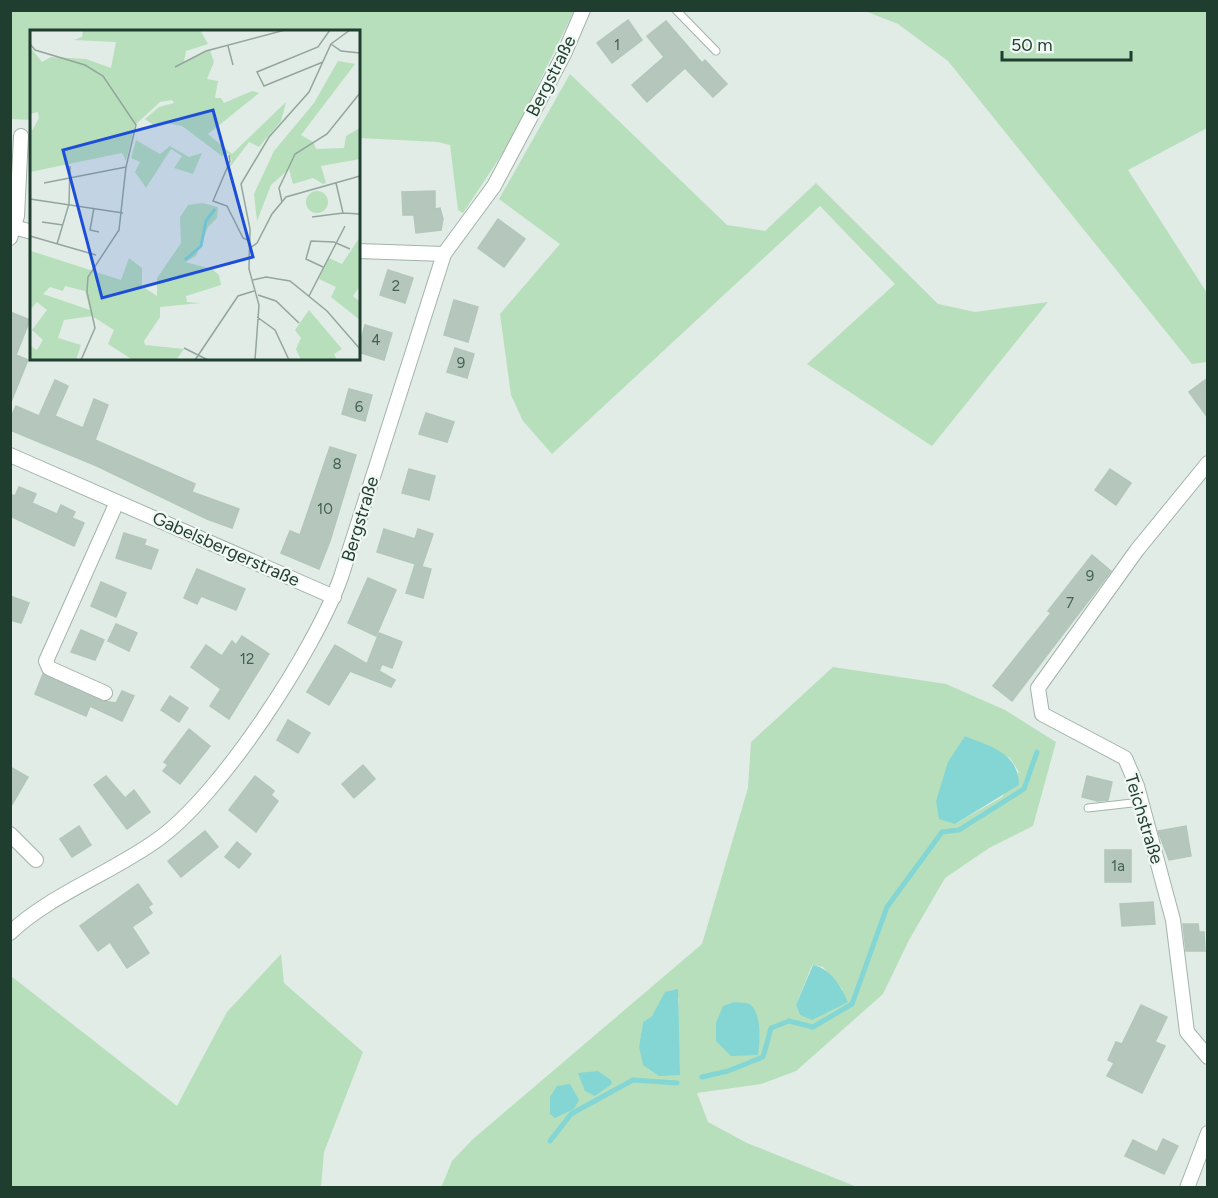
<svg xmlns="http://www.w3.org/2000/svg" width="1218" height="1198" font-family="Figtree,sans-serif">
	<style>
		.green { fill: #b7dfbb; fill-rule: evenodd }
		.water { fill: #83d6d4 }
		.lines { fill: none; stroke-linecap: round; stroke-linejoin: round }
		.stream { stroke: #83d6d4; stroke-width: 5 }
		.building { fill: #b5c7bd; stroke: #b2c6ba; stroke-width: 1.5 }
		.lane-casing { stroke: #a2b4ab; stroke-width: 9 }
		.street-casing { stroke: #a2b4ab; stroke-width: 16 }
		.lane { stroke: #fff; stroke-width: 7 }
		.street { stroke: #fff; stroke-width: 14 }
		.labels { text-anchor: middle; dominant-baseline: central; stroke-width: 4.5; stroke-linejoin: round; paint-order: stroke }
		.number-label { font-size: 15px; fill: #446053 }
		.street-label { font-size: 18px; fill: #1f3e30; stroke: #f1f8f3 }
		.inset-river { fill: none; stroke: #83d6d4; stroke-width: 3 }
		.inset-road { fill: none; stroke: #93a69d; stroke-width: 1.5 }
		.view { fill: #1d4ed8; fill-opacity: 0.15; stroke: #1d4ed8; stroke-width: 3 }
		.inset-edge { fill: none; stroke: #1f3e30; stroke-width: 3 }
	</style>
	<rect width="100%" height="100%" fill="#e0ece5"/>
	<g class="green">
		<path d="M10 11H574L510 142 463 213 458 210 450 145 438 142 359 138 358 32H32L31 120 11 119Z"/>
		<path d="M865 11H1207V128L1128 170 1207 293V362L1192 364 948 61 898 24Z"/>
		<path d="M570 74 727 225 765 231 816 183 938 304 975 312 1048 302 932 446 807 364 895 284 820 206 552 454 523 421 511 395 500 314 560 244 499 199Z"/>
		<path d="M833 667 946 684 1005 710 1056 742 1033 826 989 848 945 878 909 940 883 994 796 1071 761 1084 697 1093 708 1122 747 1143 857 1187 441 1188 452 1161 473 1139 702 944 748 788 751 742ZM965 736 1010 758 1019 772 1002 797 955 824 936 801ZM812 965 823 967 843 990 800 1015 796 1005ZM679 998 677 1013 680 1075 639 1046 643 1022Z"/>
		<path d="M281 954 284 983 363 1052 324 1152 321 1187H11V976L177 1106 227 1012Z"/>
	</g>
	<g class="water">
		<path d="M965 736C991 747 1018 752 1019 785L955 824 939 819 936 801 948 762Z"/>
		<path d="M813 965C831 969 840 985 848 1002L812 1020 800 1015 796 1005Z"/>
		<path d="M678 989 680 1075 659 1076 643 1065 639 1046 643 1022 652 1016 665 992Z"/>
		<path d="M734 1002C738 1003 745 1002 749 1004 762 1011 760 1042 758 1055L731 1056 716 1041V1023L723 1006Z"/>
		<path d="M598 1071 611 1080 612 1084 595 1096 585 1091 578 1073Z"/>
		<path d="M570 1084 579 1100 574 1109 555 1118 550 1114V1097L557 1086Z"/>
	</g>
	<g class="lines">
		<g class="stream">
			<path d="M702 1077 728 1071 763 1057 771 1028 789 1021 813 1027 852 1004 887 907 942 832 959 830 1024 789 1037 752"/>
			<path d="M550 1141 571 1114 633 1080 677 1083"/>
		</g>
	</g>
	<g class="building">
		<path d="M628 20 642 40 612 63 597 43Z"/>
		<path d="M666 21 702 63 705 60 727 84 713 97 685 68 647 102 632 85 664 57 647 36Z"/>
		<path d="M435 191V209L440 208 443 219 441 230 416 233 414 215H403L402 192Z"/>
		<path d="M498 219 525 239 504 267 478 248Z"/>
		<path d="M388 270 413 278 405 303 380 295Z"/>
		<path d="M454 300 478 307 468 342 444 335Z"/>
		<path d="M10 312 30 320 16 355 28 360 11 402Z"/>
		<path d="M365 325 392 333 384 360 358 352Z"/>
		<path d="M455 348 474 354 467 378 447 372Z"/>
		<path d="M1208 378V418L1189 392Z"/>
		<path d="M55 380 68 386 55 416 83 428 94 399 108 405 95 440 195 484 192 492 239 509 232 528 207 519 97 466 10 430V419L16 406 39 416Z"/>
		<path d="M349 389 372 395 365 421 342 414Z"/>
		<path d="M426 413 454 422 447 442 419 434Z"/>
		<path d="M330 447 356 455 330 541 319 569 281 553 290 531 300 535Z"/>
		<path d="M409 469 435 476 429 500 402 493Z"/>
		<path d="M1110 469 1131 483 1116 505 1095 490Z"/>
		<path d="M19 487 36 494 32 503 57 514 61 505 75 512 72 518 84 523 74 546 10 516V494L15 496Z"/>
		<path d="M384 529 415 539 418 529 433 534 422 566 377 552Z"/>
		<path d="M124 533 146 540 144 545 158 550 151 569 116 558Z"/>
		<path d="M1092 555 1111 571 1012 701 993 686 1051 613 1048 611Z"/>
		<path d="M415 565 431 569 423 598 406 593Z"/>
		<path d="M197 569 245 589 236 610 201 596 197 604 184 598Z"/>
		<path d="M368 578 396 590 376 636 348 623Z"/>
		<path d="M101 582 126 593 116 617 91 606Z"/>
		<path d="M10 596 29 603 21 623 10 620Z"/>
		<path d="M116 624 137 633 129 651 108 641Z"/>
		<path d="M81 630 104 640 95 660 71 652Z"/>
		<path d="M379 633 402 642 392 668 382 664 379 671 395 680 391 687 350 671 329 705 307 692 335 645 367 664Z"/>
		<path d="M242 636 269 654 229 719 210 706 221 689 191 667 206 645 222 656 232 641 236 645Z"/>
		<path d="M43 674 102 701 116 703 122 691 134 696 122 721 90 706 86 716 35 694Z"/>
		<path d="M170 696 188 708 179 722 161 710Z"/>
		<path d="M288 720 310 733 298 753 277 740Z"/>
		<path d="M189 729 210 746 180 784 163 771 168 765 164 762Z"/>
		<path d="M363 765 375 779 354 798 342 784Z"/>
		<path d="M10 767 28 777 10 808Z"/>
		<path d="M106 776 125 798 134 790 150 812 127 829 94 785Z"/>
		<path d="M255 776 274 791 271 795 278 801 256 832 229 810Z"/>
		<path d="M1087 776 1112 782 1108 800 1098 801 1082 797Z"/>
		<path d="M79 826 91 845 72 857 60 839Z"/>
		<path d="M1186 826 1191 856 1169 860 1158 831Z"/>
		<path d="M205 831 218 847 181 877 168 861Z"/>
		<path d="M237 842 251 854 239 868 225 857Z"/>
		<rect x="1105" y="850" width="26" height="32"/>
		<path d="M138 884 152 904 148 907 152 913 132 927 149 953 127 968 110 942 98 951 80 926Z"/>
		<path d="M1153 902 1155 924 1122 926 1120 904Z"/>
		<path d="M1183 924H1198L1199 932H1204L1205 951H1186Z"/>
		<path d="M1141 1005 1167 1017 1155 1042 1165 1046 1142 1093 1107 1076 1114 1063 1108 1060 1116 1042 1122 1044Z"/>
		<path d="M1163 1139 1178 1146 1164 1174 1125 1156 1133 1140 1157 1152Z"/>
	</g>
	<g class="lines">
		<defs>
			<g id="lane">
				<path d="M676 10 716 51"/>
				<path d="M1088 808 1141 802"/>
			</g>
			<g id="street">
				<path d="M10 226 32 232"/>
				<path d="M10 238 17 216 21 136"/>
				<path d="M358 251 444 254"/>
				<path d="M10 455 334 597"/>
				<path d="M1208 463 1137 550 1038 688 1042 714 1125 758 1137 786 1173 920 1187 1032 1208 1057"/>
				<path d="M105 693 49 668 46 661 117 502"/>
				<path d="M10 834 36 860"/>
				<path d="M10 933C48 896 113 872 157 840 220 796 315 650 341 577L444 254 494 186 564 54 583 10"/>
				<path d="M1187 1188 1208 1133"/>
			</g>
		</defs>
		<use href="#lane" class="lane-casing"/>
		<use href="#street" class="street-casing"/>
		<use href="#lane" class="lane"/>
		<use href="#street" class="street"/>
	</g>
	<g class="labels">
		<g class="number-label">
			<text x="617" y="45">1</text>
			<text x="396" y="286">2</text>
			<text x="376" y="340">4</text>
			<text x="461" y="363">9</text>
			<text x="359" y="407">6</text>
			<text x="337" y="464">8</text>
			<text x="325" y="509">10</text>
			<text x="1090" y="576">9</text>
			<text x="1070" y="603">7</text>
			<text x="247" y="659">12</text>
			<text x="1118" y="866">1a</text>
		</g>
		<g class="street-label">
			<text transform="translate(551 76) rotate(-63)">Bergstraße</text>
			<text transform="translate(360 519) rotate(-73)">Bergstraße</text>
			<text transform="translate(226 549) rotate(24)">Gabelsbergerstraße</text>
			<text transform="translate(1144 819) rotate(73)">Teichstraße</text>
		</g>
	</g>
	<g transform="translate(30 30)">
		<rect width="330" height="330" fill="#e0ece5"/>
		<path d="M53 0H170L178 14 156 21 154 32 180 20 184 32 177 49 188 51 185 68H191L194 73 222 61 229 63 178 104 202 124 256 72 251 91 229 117 219 112 197 141 202 130 198 123 192 126 152 96 132 92 125 96 115 89 129 77 144 73 142 70 130 72 105 95 96 131 92 123 0 142V89L2 101 9 88 8 82 0 84V17L12 32 21 27 56 29 81 38 86 12 44 10 52 7ZM308 31 325 34 271 105 283 112 286 119 314 118 316 106 330 98V129L291 136 296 153 293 154 283 148 263 154 259 139 241 155 227 191 224 164 244 121 284 73ZM106 110 130 124 140 116 159 127 172 123 163 144 144 138 152 126 141 119 116 158 105 142 110 132 101 128ZM276 172a11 11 0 1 1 22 0a11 11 0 1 1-22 0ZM172 173 188 177 187 188 178 197 166 226 155 232 182 239 189 245 191 255 156 266 157 272 170 273 130 277V287L114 311 115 315 154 319 146 330H103L78 314 84 300 62 286 34 290 28 308 51 315 46 330 0 329V316L7 320 13 310 2 300 17 280 7 272 0 280 1 221 91 250 99 228 112 238V256L127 266V248L151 213 150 187 158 175ZM35 256 55 261 60 280 13 264 20 257 33 261ZM330 207V256L323 266 330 272V290L301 267 306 257 289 249 299 228 312 234ZM279 280 312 319 304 324 307 330H271L266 319 271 308 265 300Z" fill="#b7dfbb" fill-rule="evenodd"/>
		<path class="inset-river" d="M155 230 171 216 176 191 185 179"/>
		<path class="inset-road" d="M0 14 5 20 55 35 73 46 106 95 96 137 89 200 58 247 57 262 65 298 51 330M301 14 311 21 330 23M198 16 203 35M293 32 234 56 227 42 288 17 300 0M145 37 176 21 255 0M199 125 200 131 183 171 197 176 213 208 220 211M14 153 96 137M306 153 313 183 330 184M0 169 93 183M252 172 249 158 265 124 297 104 330 63M64 178 60 200 69 202M282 187 313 183M12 192 33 195M0 206 66 225M27 214 39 174 40 136M219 219 227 213 242 184 256 167 330 146M293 237 276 229 281 211 304 212 320 219M223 250 236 247 260 251 297 281 330 319M228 265 246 271 269 293M279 266 315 196M227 287 245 300 259 330M154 318 178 330M165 330 208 266 224 261M225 330 229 275 219 239 220 199 211 154 239 107 279 62 301 14 320 0"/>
		<path class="view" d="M183 80 223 227 72 268 33 120Z"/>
		<rect width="330" height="330" class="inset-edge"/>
	</g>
	<rect width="1218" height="1198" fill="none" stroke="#1f3e30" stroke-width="24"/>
	<path d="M1002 51v9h129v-9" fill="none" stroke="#1f3e30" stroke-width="3"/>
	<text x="1011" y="51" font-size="18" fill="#1f3e30" stroke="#f1f8f3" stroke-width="4.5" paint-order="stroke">50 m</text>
</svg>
